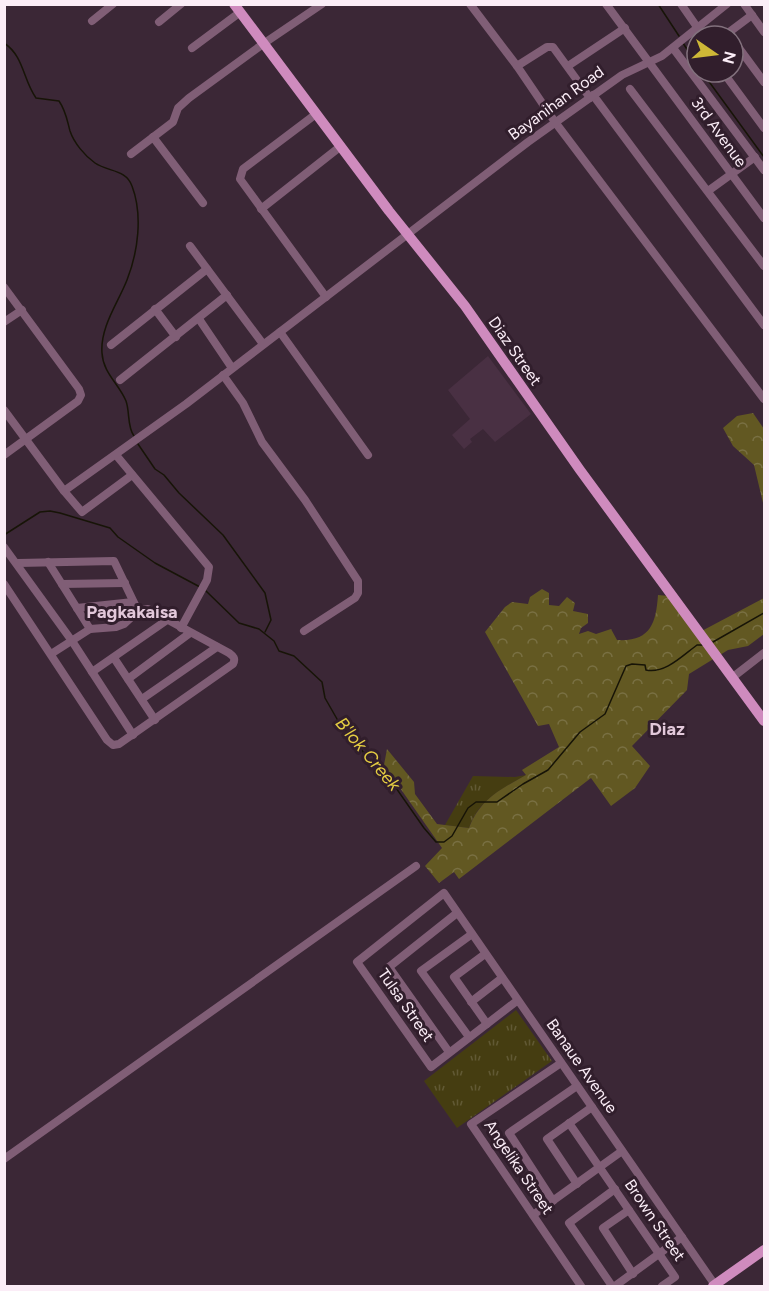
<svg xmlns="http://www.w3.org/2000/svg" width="769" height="1291" font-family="Figtree,sans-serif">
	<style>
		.built { fill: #493043 }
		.grass { fill: url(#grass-tufts) }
		.forest { fill: url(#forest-crowns) }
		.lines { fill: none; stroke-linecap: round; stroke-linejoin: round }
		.stream { stroke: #171407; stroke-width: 1.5 }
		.minor { stroke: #805e76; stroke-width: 8 }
		.major { stroke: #cf8bbe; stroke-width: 10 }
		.labels { text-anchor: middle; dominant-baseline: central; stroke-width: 6; stroke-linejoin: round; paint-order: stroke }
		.street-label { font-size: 16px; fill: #fbedf7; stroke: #311e2c }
		.neighbourhood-label { font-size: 18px; font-weight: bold; fill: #e2c8da; stroke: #311e2c }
		.water-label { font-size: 18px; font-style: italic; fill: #e5cd42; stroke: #311e2c }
	</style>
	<defs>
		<pattern id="grass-tufts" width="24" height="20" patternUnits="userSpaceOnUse" patternTransform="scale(1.5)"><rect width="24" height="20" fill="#453d11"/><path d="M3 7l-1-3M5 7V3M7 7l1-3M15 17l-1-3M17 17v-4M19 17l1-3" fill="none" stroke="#615934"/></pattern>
		<pattern id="forest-crowns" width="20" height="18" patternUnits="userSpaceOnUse" patternTransform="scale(1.5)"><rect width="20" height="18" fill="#625822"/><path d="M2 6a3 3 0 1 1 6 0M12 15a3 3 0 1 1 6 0" fill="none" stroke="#797043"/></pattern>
	</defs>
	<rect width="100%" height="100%" fill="#3b2736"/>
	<path class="built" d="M488 356 531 414 495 442 483 429 470 439 472 442 464 449 452 435 470 419 448 390Z"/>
	<g class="grass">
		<path d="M526 775C502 789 479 799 469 828L445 825 473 776 515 777Z"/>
		<path d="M516 1010 552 1061 457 1128 424 1081Z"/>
	</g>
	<g class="forest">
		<path d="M753 413 764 429V507L754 465 733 446 723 428 737 416Z"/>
		<path d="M542 589 549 593V605L559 606 567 597 575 603 573 611 588 614V623L581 628 579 634 588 631 596 634 611 629 617 640C650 642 656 624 658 595L669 596 696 634 764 598V634L748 646 728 650 689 674 687 690 632 746 650 766 635 788 611 806 591 778 459 879 454 872 439 883 425 866 442 848 384 765 387 749 414 782 415 794 437 824 469 828C480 799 501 789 526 775L522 770 559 747 549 724 538 726 485 632 505 607 512 602 528 604 530 597Z"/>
	</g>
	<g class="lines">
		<g class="stream">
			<path d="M658 4 679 36"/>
			<path d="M4 43C24 56 23 80 36 98L59 101C66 111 67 120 70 131 74 143 85 156 95 163 108 172 126 169 132 186 143 215 138 252 127 280 118 303 100 327 102 353 103 373 119 384 126 401 130 412 127 427 134 436"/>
			<path d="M683 43 697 65"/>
			<path d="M702 72 764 157"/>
			<path d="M138 444 155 469 164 475 179 493 223 535 265 593 271 620 265 632"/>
			<path d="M4 535 40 512 50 511 60 513 110 528 118 537 155 563 200 587"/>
			<path d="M206 591 239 623 259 629 274 641 279 651 294 656 322 682 325 698 341 726 355 740 366 756 373 755 424 828 436 842H444L452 836 468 808 476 802H497L523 784 548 770 580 732 605 714 626 666 632 664 645 665 646 670C665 674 682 656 697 645H703"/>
			<path d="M713 642 764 613"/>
		</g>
		<g class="minor">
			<path d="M470 4 517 66"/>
			<path d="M606 4 764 218"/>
			<path d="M681 4 697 27"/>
			<path d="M744 4 764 32"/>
			<path d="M92 21 113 4"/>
			<path d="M159 22 181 4"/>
			<path d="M724 36 752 15"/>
			<path d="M733 40 764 82"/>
			<path d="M192 48 239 13"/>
			<path d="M673 48 764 170"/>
			<path d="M568 66 625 28"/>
			<path d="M723 72 764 128"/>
			<path d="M630 89 764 266"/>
			<path d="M593 95 764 325"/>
			<path d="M590 98 553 47H547L517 66 555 122 764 399"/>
			<path d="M316 114 243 169 240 179 326 297"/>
			<path d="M153 137 203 203"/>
			<path d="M131 154 173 122 178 108 189 98 263 44 322 4"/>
			<path d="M708 191 755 157"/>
			<path d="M261 209 341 146"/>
			<path d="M190 246 263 344"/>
			<path d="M4 287 79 389 81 395 78 401 4 455"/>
			<path d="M155 309 176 337"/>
			<path d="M199 319 232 368"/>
			<path d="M4 322 22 310"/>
			<path d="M280 332 368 455"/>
			<path d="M111 345 207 269"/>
			<path d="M223 375 243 403 262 442 305 500 358 581V593L355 598 304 631"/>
			<path d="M120 380 227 295"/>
			<path d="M4 410 64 491 82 512 132 475"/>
			<path d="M116 455 209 567 207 580 181 628"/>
			<path d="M64 491 186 404 528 142 622 75 662 56 727 4"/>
			<path d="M4 547 72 641 133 735"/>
			<path d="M48 562 90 629"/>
			<path d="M18 563 114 561 138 611"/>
			<path d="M4 584 107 740 113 745 119 744 233 664C236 658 233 656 229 653L148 609 138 611 124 624 116 627 90 629 51 654"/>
			<path d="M62 584 125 583"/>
			<path d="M77 608 133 602"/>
			<path d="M114 658 155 720"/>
			<path d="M92 672 167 620"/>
			<path d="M733 677 764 653"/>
			<path d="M128 679 190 633"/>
			<path d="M142 699 217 647"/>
			<path d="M485 954 454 977 487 1024"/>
			<path d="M518 1000 431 1067 357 962 444 893C534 1024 625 1154 715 1285"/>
			<path d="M471 1002 502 978"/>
			<path d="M469 1037 421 971 472 934"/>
			<path d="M449 1052 389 967 457 913"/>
			<path d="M561 1063 471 1124 581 1286"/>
			<path d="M569 1123 675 1277 662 1286"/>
			<path d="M4 1159 416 866"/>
			<path d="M577 1184 547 1139 592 1107"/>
			<path d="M553 1201 509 1133 577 1086"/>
			<path d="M629 1210 603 1228 633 1274"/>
			<path d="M533 1215 622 1151"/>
			<path d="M612 1286 569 1223 615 1189"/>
			<path d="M615 1286 682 1237"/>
		</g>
		<g class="major">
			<path d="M234 4 389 211 465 306 580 470 764 721"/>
			<path d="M713 1286 764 1250"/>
		</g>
	</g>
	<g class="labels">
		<g class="street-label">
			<text transform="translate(556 103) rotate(-36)">Bayanihan Road</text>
			<text transform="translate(719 132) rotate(54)">3rd Avenue</text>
			<text transform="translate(515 351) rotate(55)">Diaz Street</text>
			<text transform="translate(406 1005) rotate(55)">Tulsa Street</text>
			<text transform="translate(582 1066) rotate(55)">Banaue Avenue</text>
			<text transform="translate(519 1167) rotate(56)">Angelika Street</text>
			<text transform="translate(655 1220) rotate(56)">Brown Street</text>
		</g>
		<g class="neighbourhood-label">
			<text x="132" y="612">Pagkakaisa</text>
			<text x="667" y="729">Diaz</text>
		</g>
		<g class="water-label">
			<text transform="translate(368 754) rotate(50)">B'lok Creek</text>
		</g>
	</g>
	<rect width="769" height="1291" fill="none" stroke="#fbedf7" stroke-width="12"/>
	<g transform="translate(715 54) rotate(104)"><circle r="28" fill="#311e2c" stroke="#82717d" stroke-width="1.5"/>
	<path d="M0-4.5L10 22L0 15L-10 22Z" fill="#ceb837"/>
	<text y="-9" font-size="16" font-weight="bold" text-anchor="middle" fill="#fbedf7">N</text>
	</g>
</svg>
